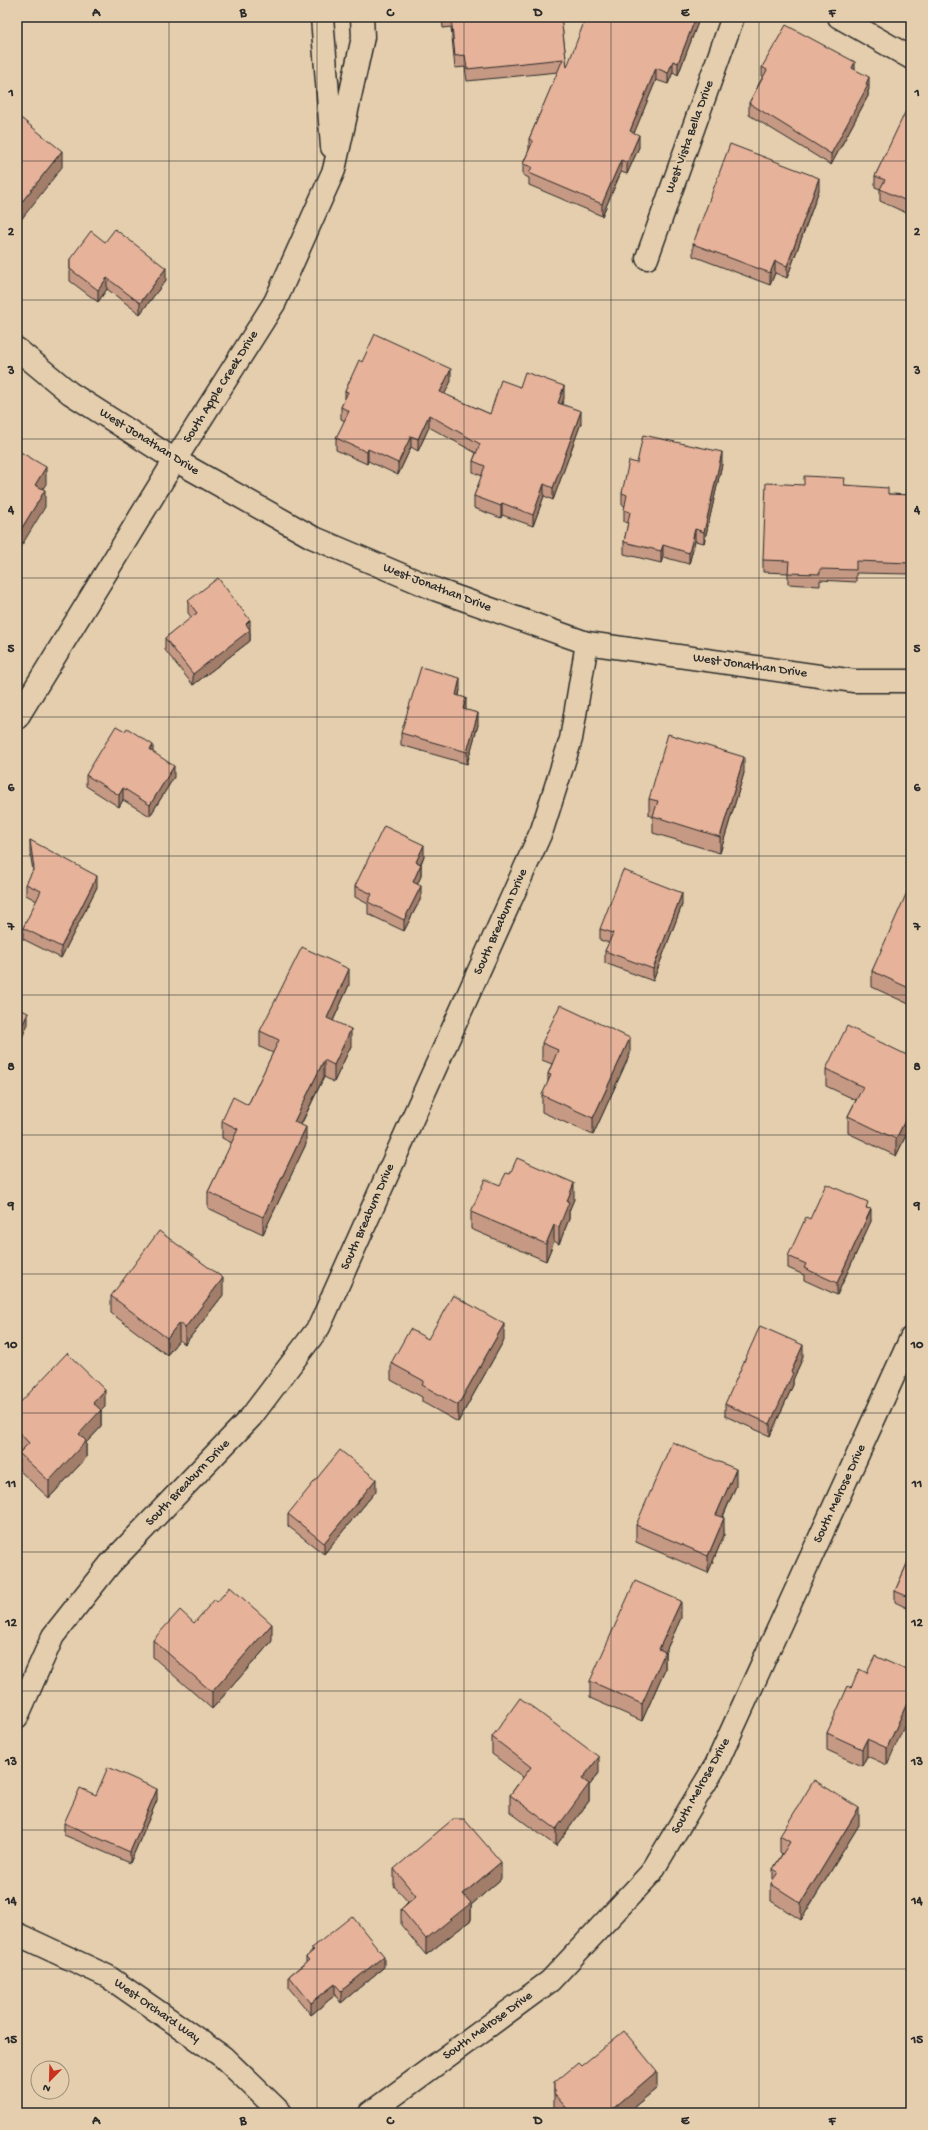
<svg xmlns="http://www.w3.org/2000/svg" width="928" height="2130" font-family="'Gochi Hand',sans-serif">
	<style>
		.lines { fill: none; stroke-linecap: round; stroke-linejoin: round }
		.minor-casing { stroke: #2b2b2b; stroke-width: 25 }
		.minor { stroke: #e4cead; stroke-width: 22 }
		.wall { fill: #c69984; stroke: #2b2b2b }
		.shaded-wall { fill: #a17d6b; stroke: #2b2b2b }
		.building { fill: #e6b299; stroke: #2b2b2b }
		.grid { fill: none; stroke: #2b2b2b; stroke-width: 1; stroke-opacity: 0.55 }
		.labels { text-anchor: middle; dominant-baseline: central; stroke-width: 3.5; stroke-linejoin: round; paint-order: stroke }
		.street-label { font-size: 13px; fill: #2b2b2b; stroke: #e4cead }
		.neatline { fill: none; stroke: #2b2b2b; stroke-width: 1.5 }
		.grid-label { font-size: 13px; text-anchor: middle; font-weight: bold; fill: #2b2b2b }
	</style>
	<rect width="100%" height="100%" fill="#e4cead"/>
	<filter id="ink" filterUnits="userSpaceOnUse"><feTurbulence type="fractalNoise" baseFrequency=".025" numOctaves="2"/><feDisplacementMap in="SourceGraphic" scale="8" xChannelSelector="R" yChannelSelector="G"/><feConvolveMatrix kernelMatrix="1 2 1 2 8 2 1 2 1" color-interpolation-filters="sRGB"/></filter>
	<g filter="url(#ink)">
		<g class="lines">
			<defs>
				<g id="minor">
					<path d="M322 17 332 147"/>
					<path d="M839 17 911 58"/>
					<path d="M647 258 733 17"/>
					<path d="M17 349 70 393 175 460 312 537 437 590 587 643 854 681H911"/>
					<path d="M17 718 175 460 275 302 334 170 363 37 362 17"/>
					<path d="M17 1717 53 1636 110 1564 251 1417 319 1327 542 830 571 739 587 643"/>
					<path d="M17 1934 107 1976 223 2057 281 2113"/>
					<path d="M370 2113 550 1981 651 1873 716 1765 911 1338"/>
				</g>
			</defs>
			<use href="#minor" class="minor-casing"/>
			<use href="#minor" class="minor"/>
		</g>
		<g class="wall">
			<path d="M442 17H561L567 67 700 17 678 75 673 72 668 84 656 80 634 133 639 147 627 174 621 172 602 216 529 185V178L523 175V164L529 150V139L558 72 467 81 465 67 455 68 451 27 443 28Z"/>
			<path d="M762 67 869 89 868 91V96L831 165 749 115V103L762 78Z"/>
			<path d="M911 103V215L880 201V189L875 187V176Z"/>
			<path d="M819 190 787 278 775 273 770 285 693 256V244Z"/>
			<path d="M105 242 166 280 140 314 107 289 98 302 70 281V259Z"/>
			<path d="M451 381 444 394 490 414 520 387 564 398 562 404 581 423 553 500 544 496 533 526 502 515 501 518 474 508V496L482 476 473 472V461L476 453 429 427 418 451 411 447 398 475 368 461 367 464 336 450V438L345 421 341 419V407L345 399V391Z"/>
			<path d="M637 463 722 464 704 543 695 541 689 564 663 557 661 563 624 554V542L628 523 624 522V510L625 506 622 505V493Z"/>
			<path d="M804 485H845L888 494 911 495V574L856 573V582L820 580V586L788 584V573L763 572V560Z"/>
			<path d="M188 601 250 632V641L193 685 165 650V638L192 618 188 613Z"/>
			<path d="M460 690 459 696 466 710 478 725 467 764 401 745V733Z"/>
			<path d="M153 753 174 777 150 816 123 800 119 807 86 786V775Z"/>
			<path d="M744 773 720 853 653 833V817L649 815V799Z"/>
			<path d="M30 840 97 887 61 958 23 939V928L37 901 26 895V884L33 871 30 852Z"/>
			<path d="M424 856 421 864V876L417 885 421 898 404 931 368 914V904L355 897V886Z"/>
			<path d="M911 892V1005L872 987V971Z"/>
			<path d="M682 905 653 981 605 963V951L609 943 600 940V929Z"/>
			<path d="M349 985 333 1021 351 1046 334 1082 324 1077 301 1125 306 1144 263 1234 208 1208V1192L232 1143 222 1138V1121L248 1105 273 1053 260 1047V1031Z"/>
			<path d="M542 1043 630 1054 593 1135 542 1112V1095L548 1084V1074L552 1064 542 1060Z"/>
			<path d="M911 1057V1125L896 1156 848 1133V1116L856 1100 826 1086V1069Z"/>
			<path d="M574 1199 569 1211V1219L559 1244 554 1241 546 1261 471 1229V1212Z"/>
			<path d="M868 1208 871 1221 837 1295 804 1280V1275L788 1268V1256L810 1219Z"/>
			<path d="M223 1295 185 1344 179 1340 167 1355 111 1313V1296Z"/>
			<path d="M428 1339 504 1340 458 1422 422 1402V1397L391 1380V1363Z"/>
			<path d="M803 1357 793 1380V1385L770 1436 725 1416V1404Z"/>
			<path d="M17 1406 105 1407 101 1411V1427L86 1443V1458L49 1498 19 1470V1453L21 1451 17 1447Z"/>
			<path d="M736 1486 723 1517 724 1535 708 1573 636 1542V1525Z"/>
			<path d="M376 1491 324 1554 288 1526V1514Z"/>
			<path d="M911 1555V1610L895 1602V1591Z"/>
			<path d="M217 1602 272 1641 212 1709 153 1657V1640L194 1623Z"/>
			<path d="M681 1618 665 1653V1669L642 1721 590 1698V1681Z"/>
			<path d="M911 1672 887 1765 867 1756 862 1766 827 1750V1733L851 1688 867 1673Z"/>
			<path d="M492 1737 599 1773 589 1786V1801L556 1846 510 1812V1795L523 1777 492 1754Z"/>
			<path d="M96 1795 157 1800 130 1863 64 1835V1823Z"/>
			<path d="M859 1825 801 1920 771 1901V1884L773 1880V1869L782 1854 780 1852V1836Z"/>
			<path d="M394 1869 501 1879 471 1905V1920L426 1955 401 1925V1909L408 1902 394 1886Z"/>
			<path d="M312 1948 384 1967 341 2003 335 1995 311 2015 289 1988V1976L306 1962V1957L312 1952Z"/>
			<path d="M581 2066 657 2088 627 2113H556L554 2110V2083Z"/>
		</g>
		<g class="shaded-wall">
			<path d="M696 17H700L678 75V63Z"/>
			<path d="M673 61V72L668 84V73Z"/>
			<path d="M855 62V74L852 68Z"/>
			<path d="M656 68V80L630 143V131Z"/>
			<path d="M869 77V89L868 91V96L831 165V154Z"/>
			<path d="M639 135V147L627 174V163Z"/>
			<path d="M62 151V167L17 225V208Z"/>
			<path d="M621 160V172L602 216V204Z"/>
			<path d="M819 178V190L787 278V266Z"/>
			<path d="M775 261V273L770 285V273Z"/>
			<path d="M166 268V280L140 314V303Z"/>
			<path d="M107 278V289L98 302V290Z"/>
			<path d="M451 369V381L440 404V392Z"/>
			<path d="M564 386V398L558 415V403Z"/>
			<path d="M581 411V423L553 500V488Z"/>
			<path d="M429 415V427L418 451V439Z"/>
			<path d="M411 436V447L398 475V463Z"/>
			<path d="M368 449V461L367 464V452Z"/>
			<path d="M722 452V464L704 543V532Z"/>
			<path d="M46 467V484L35 501V485Z"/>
			<path d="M544 484V496L533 526V515Z"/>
			<path d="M45 490V507L17 553V536Z"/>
			<path d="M502 503V515L501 518V506Z"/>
			<path d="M695 529V541L689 564V553Z"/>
			<path d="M663 545V557L661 563V551Z"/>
			<path d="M250 620V641L193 685V674L246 624Z"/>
			<path d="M460 678V690L456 707V695Z"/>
			<path d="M466 698V710L463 709Z"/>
			<path d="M478 713V725L467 764V752Z"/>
			<path d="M153 745V756L150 750Z"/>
			<path d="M744 757V773L720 853V837Z"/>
			<path d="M174 766V777L150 816V805Z"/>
			<path d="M123 788V800L119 807V795Z"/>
			<path d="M424 845V856L416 873V862Z"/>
			<path d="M421 864V876L413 894V882Z"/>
			<path d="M97 876V887L61 958V947Z"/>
			<path d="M421 886V898L404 931V920Z"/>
			<path d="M682 893V905L653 981V969Z"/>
			<path d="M349 969V985L327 1034V1018Z"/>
			<path d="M28 1013V1024L17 1049V1037Z"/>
			<path d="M351 1029V1046L334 1082V1065Z"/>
			<path d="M630 1038V1054L593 1135V1118Z"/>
			<path d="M324 1060V1077L294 1138V1122Z"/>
			<path d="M911 1108V1125L896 1156V1139Z"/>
			<path d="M306 1127V1144L263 1234V1217Z"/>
			<path d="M574 1183V1199L569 1211V1219L559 1244V1227L567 1201Z"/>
			<path d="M871 1209V1221L837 1295V1283Z"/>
			<path d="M554 1225V1241L546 1261V1244Z"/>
			<path d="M223 1278V1295L185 1344V1328Z"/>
			<path d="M179 1323V1340L167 1355V1338Z"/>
			<path d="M504 1324V1340L458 1422V1405Z"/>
			<path d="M803 1345V1357L793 1380V1385L770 1436V1424L791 1372Z"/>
			<path d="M105 1390V1407L101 1411V1427L86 1443V1458L49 1498V1481L79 1434 93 1403Z"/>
			<path d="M736 1469V1486L716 1532V1515Z"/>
			<path d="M376 1479V1491L324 1554V1543Z"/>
			<path d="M724 1518V1535L708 1573V1556Z"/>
			<path d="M681 1601V1618L665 1653V1669L642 1721V1704L659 1649Z"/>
			<path d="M272 1624V1641L212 1709V1692Z"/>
			<path d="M911 1694V1711L887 1765V1748Z"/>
			<path d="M867 1739V1756L862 1766V1749Z"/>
			<path d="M599 1757V1773L589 1786V1801L556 1846V1829L582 1779Z"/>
			<path d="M157 1789V1800L130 1863V1852Z"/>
			<path d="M859 1808V1825L801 1920V1903Z"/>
			<path d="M501 1862V1879L471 1905V1920L426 1955V1939L463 1894Z"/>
			<path d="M384 1956V1967L341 2003V1991Z"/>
			<path d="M335 1984V1995L311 2015V2003Z"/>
			<path d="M657 2071V2088L627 2113H608Z"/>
		</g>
		<g class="building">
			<path d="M451 17H561L567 67 586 17H696L678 63 673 61 668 73 656 68 630 131 639 135 627 163 621 160 602 204 529 173 532 167 523 164 533 141 529 139 563 59 467 69 465 55 455 56Z"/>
			<path d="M786 25 855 62 852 68 869 77 866 84 868 85 831 154 749 103 767 70 762 67Z"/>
			<path d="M910 102 911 103V203L880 189 885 180 875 176Z"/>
			<path d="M17 115 62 151 17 208Z"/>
			<path d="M730 144 819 178 787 266 775 261 770 273 693 244Z"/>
			<path d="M115 229 166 268 140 303 107 278 98 290 70 269V259L91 231 105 242Z"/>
			<path d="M375 334 451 369 440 392 490 414 501 380 520 387 525 372 564 386 558 403 581 411 553 488 544 484 533 515 502 503 501 506 474 496 485 466 473 461 480 444 429 415 418 439 411 436 398 463 368 449 367 452 336 438 349 411 341 407 348 392 345 391 359 360 362 362Z"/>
			<path d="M643 435 722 452 704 532 695 529 689 553 663 545 661 551 624 542 630 512 624 510 627 495 622 493 629 461 637 463Z"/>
			<path d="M17 450 46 467 35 485 45 490 17 536Z"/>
			<path d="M804 476 845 478 844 485 888 488V494L911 495V563L856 561V570L820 569V574L788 573 789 561 763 560 766 483 804 485Z"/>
			<path d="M218 578 250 620 246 624 250 630 193 674 165 638 197 613 188 601Z"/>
			<path d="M421 667 460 678 456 695 466 698 463 709 478 713 467 752 401 733Z"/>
			<path d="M116 726 125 731 127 728 153 745 150 750 174 766 150 805 123 788 119 795 86 775Z"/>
			<path d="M668 734 744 757 720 837 653 816 658 801 649 799Z"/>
			<path d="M384 826 424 845 416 862 421 864 413 882 421 886 404 920 368 902 372 894 355 886Z"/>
			<path d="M30 840 97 876 61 947 23 928 41 891 26 884 34 868Z"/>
			<path d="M623 870 682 893 653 969 605 951 613 933 600 929Z"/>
			<path d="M908 890 911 892V989L872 971Z"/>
			<path d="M302 947 349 969 327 1018 351 1029 334 1065 324 1060 294 1122 306 1127 263 1217 208 1192 238 1129 222 1121 233 1097 248 1105 279 1040 260 1031Z"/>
			<path d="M560 1005 630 1038 593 1118 542 1095 551 1075 548 1074 558 1050 542 1043Z"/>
			<path d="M17 1008 28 1013 17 1037Z"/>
			<path d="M847 1026 911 1057V1108L896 1139 848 1116 863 1087 826 1069Z"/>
			<path d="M517 1158 574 1183 567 1201 569 1202 559 1227 554 1225 546 1244 471 1212 485 1179 500 1185 506 1173 510 1174Z"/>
			<path d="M826 1184 868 1202 866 1208 871 1209 837 1283 804 1268 806 1264 788 1256 806 1217 810 1219Z"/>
			<path d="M159 1231 223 1278 185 1328 179 1323 167 1338 111 1296Z"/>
			<path d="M453 1295 504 1324 458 1405 422 1385 424 1381 391 1363 410 1329 428 1339Z"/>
			<path d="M760 1326 803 1345 791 1372 793 1373 770 1424 725 1404Z"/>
			<path d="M67 1353 105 1390 93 1403 101 1410 79 1434 86 1441 49 1481 19 1453 29 1443 17 1430V1406Z"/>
			<path d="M672 1442 736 1469 716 1515 724 1518 708 1556 636 1525Z"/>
			<path d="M340 1450 376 1479 324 1543 288 1514Z"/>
			<path d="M911 1555V1598L895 1591Z"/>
			<path d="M635 1581 681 1601 659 1649 665 1652 642 1704 590 1681Z"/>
			<path d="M230 1587 272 1624 212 1692 153 1640 180 1610 194 1623 215 1599 217 1602Z"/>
			<path d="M875 1656 911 1672V1694L887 1748 867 1739 862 1749 827 1733 848 1686 851 1688 859 1669 867 1673Z"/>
			<path d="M520 1698 599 1757 582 1779 589 1784 556 1829 510 1795 531 1767 492 1737Z"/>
			<path d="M108 1767 157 1789 130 1852 64 1823 80 1788 96 1795Z"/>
			<path d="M814 1780 859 1808 801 1903 771 1884 778 1872 773 1869 790 1842 780 1836Z"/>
			<path d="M453 1819H464L501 1862 463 1894 471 1903 426 1939 401 1909 416 1896 394 1869Z"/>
			<path d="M352 1916 384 1956 341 1991 335 1984 311 2003 289 1976 309 1960 306 1957 314 1950 312 1948Z"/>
			<path d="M624 2031 657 2071 608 2113H571L554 2094V2083L578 2063 581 2066Z"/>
		</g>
	</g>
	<path class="grid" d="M169 17V2113M317 17V2113M464 17V2113M611 17V2113M759 17V2113M17 161H911M17 300H911M17 439H911M17 578H911M17 717H911M17 856H911M17 995H911M17 1135H911M17 1274H911M17 1413H911M17 1552H911M17 1691H911M17 1830H911M17 1969H911"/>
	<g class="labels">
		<g class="street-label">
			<text transform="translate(690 137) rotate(-70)">West Vista Bella Drive</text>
			<text transform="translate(221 387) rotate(-58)">South Apple Creek Drive</text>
			<text transform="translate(149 442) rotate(32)">West Jonathan Drive</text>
			<text transform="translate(437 588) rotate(21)">West Jonathan Drive</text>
			<text transform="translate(750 666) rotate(8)">West Jonathan Drive</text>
			<text transform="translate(501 922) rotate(-66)">South Breaburn Drive</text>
			<text transform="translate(368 1217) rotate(-66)">South Breaburn Drive</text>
			<text transform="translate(188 1483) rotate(-46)">South Breaburn Drive</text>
			<text transform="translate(840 1494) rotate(-65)">South Melrose Drive</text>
			<text transform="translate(701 1786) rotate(-61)">South Melrose Drive</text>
			<text transform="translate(157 2011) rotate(35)">West Orchard Way</text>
			<text transform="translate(488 2026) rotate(-36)">South Melrose Drive</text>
		</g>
	</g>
	<rect width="928" height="2130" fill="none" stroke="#e4cead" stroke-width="44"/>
	<g transform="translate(50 2080) rotate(203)"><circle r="19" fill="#e4cead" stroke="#9a8d79"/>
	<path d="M0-3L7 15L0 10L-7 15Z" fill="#c8321e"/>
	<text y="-6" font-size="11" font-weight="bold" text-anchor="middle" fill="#2b2b2b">N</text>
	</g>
	<rect x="22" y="22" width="884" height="2086" class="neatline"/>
	<g class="grid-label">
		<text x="96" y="16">A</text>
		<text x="243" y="16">B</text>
		<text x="390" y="16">C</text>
		<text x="538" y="16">D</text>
		<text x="685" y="16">E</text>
		<text x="832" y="16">F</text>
		<text x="11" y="96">1</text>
		<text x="917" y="96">1</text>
		<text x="11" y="235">2</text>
		<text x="917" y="235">2</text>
		<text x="11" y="374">3</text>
		<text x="917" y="374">3</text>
		<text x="11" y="513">4</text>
		<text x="917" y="513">4</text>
		<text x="11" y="652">5</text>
		<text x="917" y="652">5</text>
		<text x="11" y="791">6</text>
		<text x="917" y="791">6</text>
		<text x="11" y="930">7</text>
		<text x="917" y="930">7</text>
		<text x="11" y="1070">8</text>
		<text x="917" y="1070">8</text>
		<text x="11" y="1209">9</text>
		<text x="917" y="1209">9</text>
		<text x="11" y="1348">10</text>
		<text x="917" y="1348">10</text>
		<text x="11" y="1487">11</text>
		<text x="917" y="1487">11</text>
		<text x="11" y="1626">12</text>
		<text x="917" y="1626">12</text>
		<text x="11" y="1765">13</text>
		<text x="917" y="1765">13</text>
		<text x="11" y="1904">14</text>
		<text x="917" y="1904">14</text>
		<text x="11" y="2043">15</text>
		<text x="917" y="2043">15</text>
		<text x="96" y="2124">A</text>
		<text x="243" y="2124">B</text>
		<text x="390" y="2124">C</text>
		<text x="538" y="2124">D</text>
		<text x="685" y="2124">E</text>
		<text x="832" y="2124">F</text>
	</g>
</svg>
